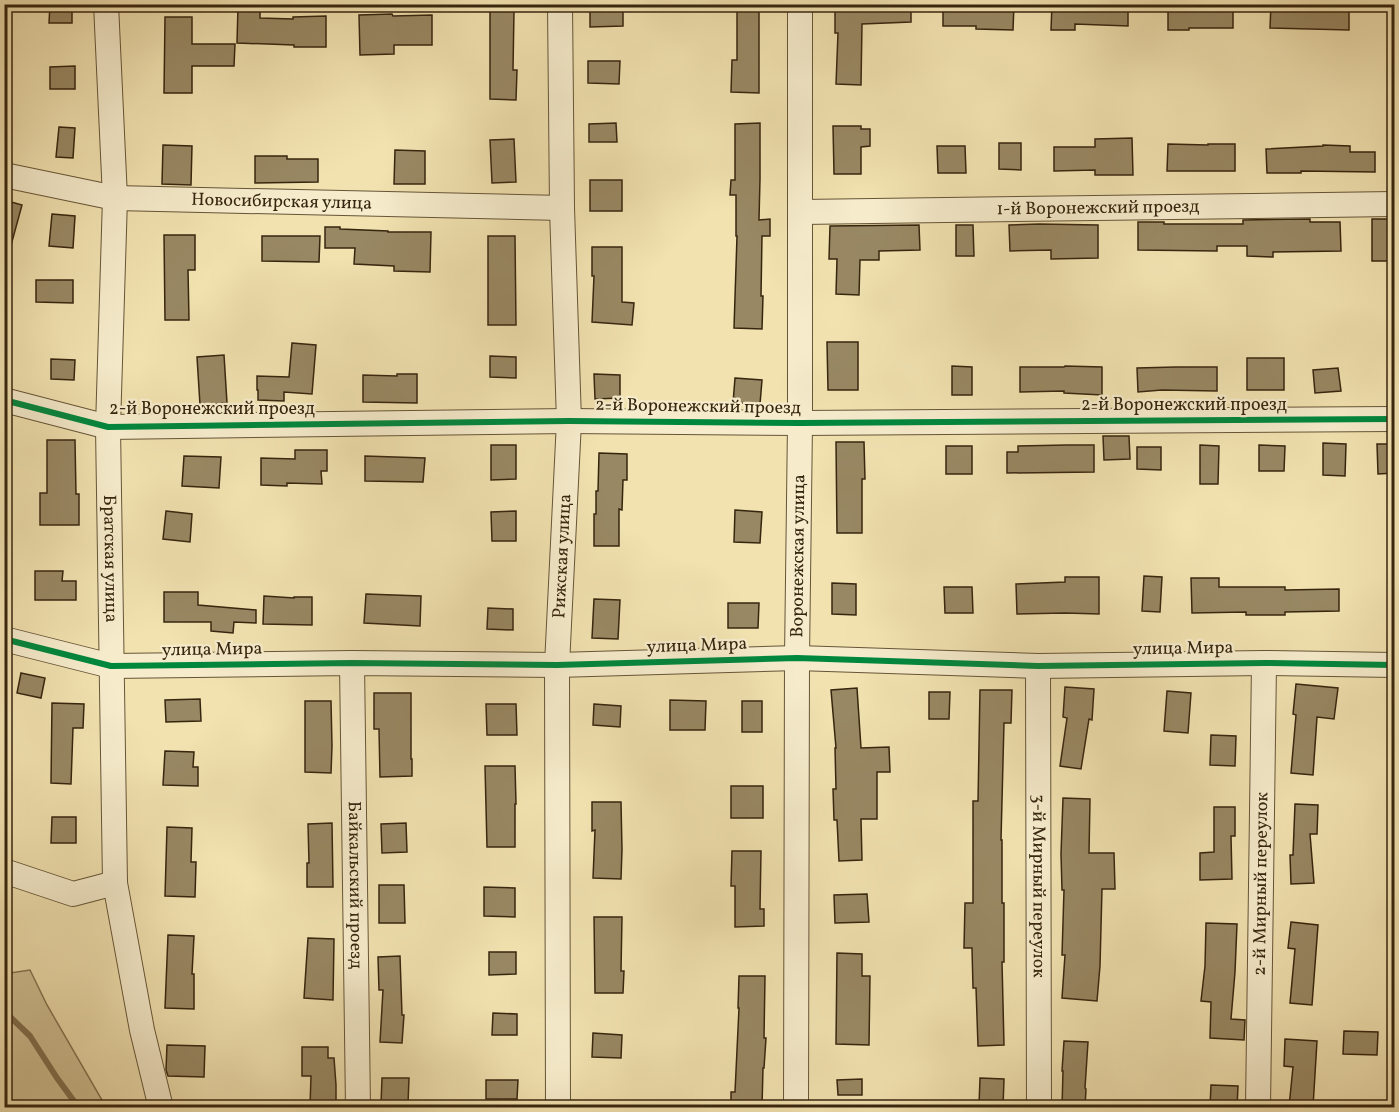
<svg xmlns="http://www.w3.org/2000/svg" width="1399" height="1112" font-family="Vollkorn,serif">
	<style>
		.green { fill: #d1c295; stroke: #847452; stroke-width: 1.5 }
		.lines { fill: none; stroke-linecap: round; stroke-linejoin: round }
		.stream { stroke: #81704f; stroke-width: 6 }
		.building { fill: #988863; stroke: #37260f; stroke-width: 1.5 }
		.minor-casing { stroke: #665537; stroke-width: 26 }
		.minor { stroke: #f6eccc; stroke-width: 24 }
		.cycleway-casing { stroke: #f6eccc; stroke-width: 10 }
		.cycleway { stroke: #00873e; stroke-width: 6 }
		.labels { text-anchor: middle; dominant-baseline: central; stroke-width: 4.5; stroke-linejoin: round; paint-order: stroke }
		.street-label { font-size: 18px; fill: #37260f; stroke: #f6eccc }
	</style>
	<rect width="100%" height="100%" fill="#f1e2b0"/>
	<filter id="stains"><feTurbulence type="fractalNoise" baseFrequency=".00333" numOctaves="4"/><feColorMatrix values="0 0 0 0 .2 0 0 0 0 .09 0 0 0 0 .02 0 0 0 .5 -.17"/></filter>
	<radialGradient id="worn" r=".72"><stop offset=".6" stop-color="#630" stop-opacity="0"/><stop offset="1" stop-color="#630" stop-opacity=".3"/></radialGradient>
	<path class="green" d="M5 970 10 973 30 970 47 1005 106 1107H5Z"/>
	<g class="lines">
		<path class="stream" d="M4 1011 30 1036 57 1078 79 1108"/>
	</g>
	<g class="building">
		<path d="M50 4H72V23H49Z"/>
		<path d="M590 4H623V26L590 27Z"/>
		<path d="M737 4H759V93L731 92 732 60H737Z"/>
		<path d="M835 4H911V22L862 24 861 85 836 84 838 33H835Z"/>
		<path d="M943 4H1014L1013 30 976 29V26H943Z"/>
		<path d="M1052 4H1128V26L1075 24V30H1051Z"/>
		<path d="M1168 4H1233V28H1189V30H1168Z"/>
		<path d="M1271 4H1349V30L1270 28Z"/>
		<path d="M238 6H260V18L293 19V17L326 16V47H294V45L237 43Z"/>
		<path d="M490 10H514L513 70H517L516 100 490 99Z"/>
		<path d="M392 14 393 16 432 15V45H394V54L360 55 359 15Z"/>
		<path d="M165 17H192V44H235L234 66H192V93H164Z"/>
		<path d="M588 61H620L619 84 588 83Z"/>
		<path d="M75 66V89H50V67Z"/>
		<path d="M616 123 617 142H589V124Z"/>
		<path d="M760 123V179L759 220 770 219V236H762L761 296H763L762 329 734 328 737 236H736V195H730L731 180H735V124Z"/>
		<path d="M833 126H861V129H870V146L861 147V174H834Z"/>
		<path d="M59 127 75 128 73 158 56 157Z"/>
		<path d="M1132 138 1133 175H1095V170L1054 171V147H1095V139Z"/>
		<path d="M514 139 516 182 492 183 490 140Z"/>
		<path d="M999 143H1021V170L999 169Z"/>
		<path d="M1168 144 1208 145V144H1235V171H1167Z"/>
		<path d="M163 145 192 146 191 185 162 184Z"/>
		<path d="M1323 145 1350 146V152H1375V172L1301 171V173H1267L1266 149 1323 146Z"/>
		<path d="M937 146H965L966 173H938Z"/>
		<path d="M395 150 425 151V184H394Z"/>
		<path d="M255 156H287V159H318V182L255 183Z"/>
		<rect x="590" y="180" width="32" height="31"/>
		<path d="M4 200 22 205 10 249H4Z"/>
		<path d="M52 214 75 216 73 248 49 246Z"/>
		<path d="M1310 219V222H1340L1341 251 1273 252V257L1247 256V246H1217V251L1138 250V222H1164V224H1243V220Z"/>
		<path d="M1372 219H1389V226H1395V251H1390V261H1372Z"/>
		<path d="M1039 224 1098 225V258L1051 259V250L1010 251 1009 225Z"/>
		<path d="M919 225 920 250 879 251V260H860L859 295 836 294 837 259H829L830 226Z"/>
		<path d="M956 225H973L974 256H956Z"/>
		<path d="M325 227H340V229L388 231V232H431L430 272 394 271V266L354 264 355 248H325Z"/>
		<path d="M164 235H195V270H188L189 320H165Z"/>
		<path d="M262 236H320L319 262 262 261Z"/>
		<path d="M488 236H515L516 325H488Z"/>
		<path d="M592 247H622V302L634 303 632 325 592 322 594 276H592Z"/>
		<path d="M36 280H73V303L36 302Z"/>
		<path d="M827 342H858V390H828Z"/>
		<path d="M292 343 316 345 312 394 284 392V401L258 400V390H257V376L289 377Z"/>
		<path d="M224 355 227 403 200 405 197 357Z"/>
		<path d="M490 356 516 357V378L490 377Z"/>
		<rect x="1247" y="358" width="37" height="32"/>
		<path d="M51 359 75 360 74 380 51 379Z"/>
		<path d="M952 366 972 367V395H952Z"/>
		<path d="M1065 366 1102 367V395L1064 393V391L1020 392V367H1064Z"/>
		<path d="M1176 367H1217V391L1162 390 1138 392 1137 368Z"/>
		<path d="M1338 368 1341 391 1315 393 1313 370Z"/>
		<path d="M397 374H417V403L363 402V375L397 376Z"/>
		<path d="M594 374 620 375V398L595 399Z"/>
		<path d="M735 378 762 380 760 404 733 403Z"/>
		<path d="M1103 436H1129L1130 459 1104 460Z"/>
		<path d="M47 440H75L76 494H79V525H40V493H47Z"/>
		<path d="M836 442H864L865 479H862V533H837Z"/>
		<path d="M1323 443 1346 444 1345 476 1323 475Z"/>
		<path d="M1377 444H1395V473L1378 474Z"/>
		<path d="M491 445H516V479L491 480Z"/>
		<path d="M1067 445H1094V472L1007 473V452H1018V446Z"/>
		<path d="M1200 445 1219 446 1218 484H1200Z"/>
		<path d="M1259 445 1285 446 1284 471H1259Z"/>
		<rect x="946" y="446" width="26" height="28"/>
		<path d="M1137 447H1161V470L1137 469Z"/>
		<path d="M295 450H327V471H321L322 484 287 483V486L261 485V458L295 459Z"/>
		<path d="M599 453 627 454V480H623L622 510 619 509V546H594V514H596V491H598Z"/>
		<path d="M184 456 221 457 219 488 182 486Z"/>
		<path d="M365 456 425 458 423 482 365 481Z"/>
		<path d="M735 510 762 512 760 543 734 542Z"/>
		<path d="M166 511 192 514 190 542 163 539Z"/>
		<path d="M516 511V541H492L491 512Z"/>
		<path d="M35 571H63L62 581H76V600H35Z"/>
		<path d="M1144 576 1162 577 1160 612 1142 611Z"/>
		<path d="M1065 577H1099V614L1065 613 1017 614 1016 584 1065 582Z"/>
		<path d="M1191 578H1219V587H1285V590L1339 589V611L1285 612V615H1246V612L1192 613Z"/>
		<path d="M832 583 856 584V615L832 614Z"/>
		<path d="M944 587H972L973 613H945Z"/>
		<path d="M164 592H198V605L256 610V623L234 622 233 633 211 631V622H164Z"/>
		<path d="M366 594 421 596 420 626 364 623Z"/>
		<path d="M264 596 294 598V597H312V625L263 624Z"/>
		<path d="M594 599 620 600 618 639 592 638Z"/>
		<path d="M728 603H759L758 628H728Z"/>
		<path d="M488 608 513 609V630L487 629Z"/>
		<path d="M21 673 45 678 41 698 17 693Z"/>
		<path d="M1296 684 1338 688 1334 719 1317 717 1313 775 1291 773 1296 715 1293 714Z"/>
		<path d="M1065 687 1094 689 1092 720 1089 719 1081 769 1060 766 1067 718 1063 717Z"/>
		<path d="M857 688 861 748 889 747 890 772H877V819H861L862 860 839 861 837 820H834L833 789H836L835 748H836L831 690Z"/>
		<path d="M980 690H1012L1011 723H1004L1001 840H1002V903H1004V962H1002L1004 1045 978 1046 976 988H973L972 948H964L965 903H973V801H978Z"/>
		<path d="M1167 691 1191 693 1188 733 1164 731Z"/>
		<path d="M929 692H950L949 719H929Z"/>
		<path d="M374 693H411V759H412V776L380 777 379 729H374Z"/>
		<path d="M200 699 201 721 166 722 165 700Z"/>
		<path d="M670 700 706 701 705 730H670Z"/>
		<path d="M305 701H331L332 746 331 773 305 772Z"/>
		<rect x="742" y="701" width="20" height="31"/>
		<path d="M52 703 84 704 83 728H73L71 784 51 783Z"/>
		<path d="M486 704H516L517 735H487Z"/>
		<path d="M594 704 621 706 620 727 593 725Z"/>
		<path d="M1211 735 1236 736 1235 766 1210 765Z"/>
		<path d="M165 751 194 752 193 767H198V786L163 785Z"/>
		<path d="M485 766H515L516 804H515V847H487Z"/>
		<rect x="731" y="786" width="32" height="32"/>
		<path d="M1063 798 1090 799 1089 853H1114L1115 889H1102L1100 966 1097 1001 1062 998 1065 955H1062L1064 890H1062L1061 854Z"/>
		<path d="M592 802H621L622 850 621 879 593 878 595 830 592 831Z"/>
		<path d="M1295 804 1318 805 1317 834H1310L1314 883 1291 884 1290 855H1293Z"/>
		<path d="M1214 807H1235V836H1231L1232 879 1200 880V853L1214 852Z"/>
		<path d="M52 817H76V843H51Z"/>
		<path d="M332 823 333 887H307V863H309L308 824Z"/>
		<path d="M406 823 407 852 382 853 381 824Z"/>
		<path d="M167 827 192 828 191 862H196L195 897 165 896Z"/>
		<path d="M732 851H761L760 909H764V926L735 927V886H731Z"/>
		<path d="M379 885H404L405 923H379Z"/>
		<path d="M484 887 515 888V917L484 916Z"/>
		<path d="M867 894 869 922 835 923 834 895Z"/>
		<path d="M594 917H622L621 971H624L623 993H595Z"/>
		<path d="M1291 922 1318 925 1312 1005 1290 1003 1295 949 1288 948Z"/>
		<path d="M1206 923 1237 924 1235 972 1231 1019 1245 1020 1244 1040 1210 1038 1211 1002 1201 1001 1205 966Z"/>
		<path d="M168 935 194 936 192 974H194V1009L165 1008Z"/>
		<path d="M308 938 334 939 333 1000 304 998Z"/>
		<path d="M489 952H516V974L489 975Z"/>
		<path d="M837 953 862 954V976H870L869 1045 836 1044Z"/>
		<path d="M400 956 402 1015H404L402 1043 380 1042 383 990H379L378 957Z"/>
		<path d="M739 976H765L764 1038H766L764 1068H763L762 1107H731V1092H735L739 1008H738Z"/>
		<path d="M493 1013 517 1014V1035H492Z"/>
		<path d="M1344 1031 1378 1032 1377 1055 1343 1054Z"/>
		<path d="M593 1033 622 1035 621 1058 592 1057Z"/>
		<path d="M1285 1039 1317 1041 1313 1107H1289L1293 1067 1284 1066Z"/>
		<path d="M1064 1041 1088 1042 1085 1088 1086 1089 1085 1107H1062L1063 1071H1062Z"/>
		<path d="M167 1045 205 1046 204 1077 168 1076 166 1070Z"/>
		<path d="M302 1047H328V1058H334L336 1085V1107H310L311 1076H302Z"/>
		<path d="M382 1078H409L408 1104H381Z"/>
		<path d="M980 1078 1004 1079 1003 1107 979 1106Z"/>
		<path d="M862 1079V1095H838L837 1080Z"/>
		<path d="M486 1080H518L517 1099H486Z"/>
		<path d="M1211 1085 1238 1086 1237 1107H1210Z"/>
	</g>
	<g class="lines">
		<defs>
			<g id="minor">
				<path id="s1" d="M106 4 115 198 108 427 115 883 142 1030 161 1108"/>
				<path id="s2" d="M4 175 115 198 562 208"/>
				<path id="s3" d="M801 212 1394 204"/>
				<path d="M4 400 108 427 569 421 800 423 1394 419"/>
				<path d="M4 639 111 666 352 663 557 665 797 658 1038 666 1264 663 1394 665"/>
				<path id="s4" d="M352 663 358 1108"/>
				<path id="s5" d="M1038 666 1039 1108"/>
				<path d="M4 871 73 894 115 883"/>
				<path id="s6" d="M558 1108 557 665 569 421 562 208 560 4"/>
				<path id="s7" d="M796 1108 797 658 800 423V4"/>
				<path id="s8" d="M1258 1108 1264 663"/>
			</g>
		</defs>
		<use href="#minor" class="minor-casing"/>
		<use href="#minor" class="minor"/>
		<defs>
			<g id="cycleway">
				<path d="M4 400 108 427 569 421 800 423 1394 419"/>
				<path d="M4 639 111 666 352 663 557 665 797 658 1038 666 1264 663 1394 665"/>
			</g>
		</defs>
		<use href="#cycleway" class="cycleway-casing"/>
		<use href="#cycleway" class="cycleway"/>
	</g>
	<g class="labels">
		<g class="street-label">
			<text stroke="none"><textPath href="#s2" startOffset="280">Новосибирская улица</textPath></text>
			<text stroke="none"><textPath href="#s3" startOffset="297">1-й Воронежский проезд</textPath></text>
			<text x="1184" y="405">2-й Воронежский проезд</text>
			<text transform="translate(698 407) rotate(1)">2-й Воронежский проезд</text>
			<text x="212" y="409">2-й Воронежский проезд</text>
			<text stroke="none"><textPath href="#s6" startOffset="552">Рижская улица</textPath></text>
			<text stroke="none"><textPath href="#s7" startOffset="552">Воронежская улица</textPath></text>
			<text stroke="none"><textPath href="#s1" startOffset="555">Братская улица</textPath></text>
			<text transform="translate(697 646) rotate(-2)">улица Мира</text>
			<text transform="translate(1183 649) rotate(-1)">улица Мира</text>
			<text transform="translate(212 650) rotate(-1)">улица Мира</text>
			<text stroke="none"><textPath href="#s4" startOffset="222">Байкальский проезд</textPath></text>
			<text stroke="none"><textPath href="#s8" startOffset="224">2-й Мирный переулок</textPath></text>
			<text stroke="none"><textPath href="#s5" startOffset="220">3-й Мирный переулок</textPath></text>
		</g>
	</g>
	<rect width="1399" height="1112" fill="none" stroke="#f1e2b0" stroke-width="24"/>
	<rect x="6" y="6" width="1387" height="1100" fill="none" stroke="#37260f" stroke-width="3"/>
	<rect x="12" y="12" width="1375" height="1088" fill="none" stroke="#37260f" stroke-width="1.5"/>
	<rect width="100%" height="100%" filter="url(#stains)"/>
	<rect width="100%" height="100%" fill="url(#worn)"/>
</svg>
